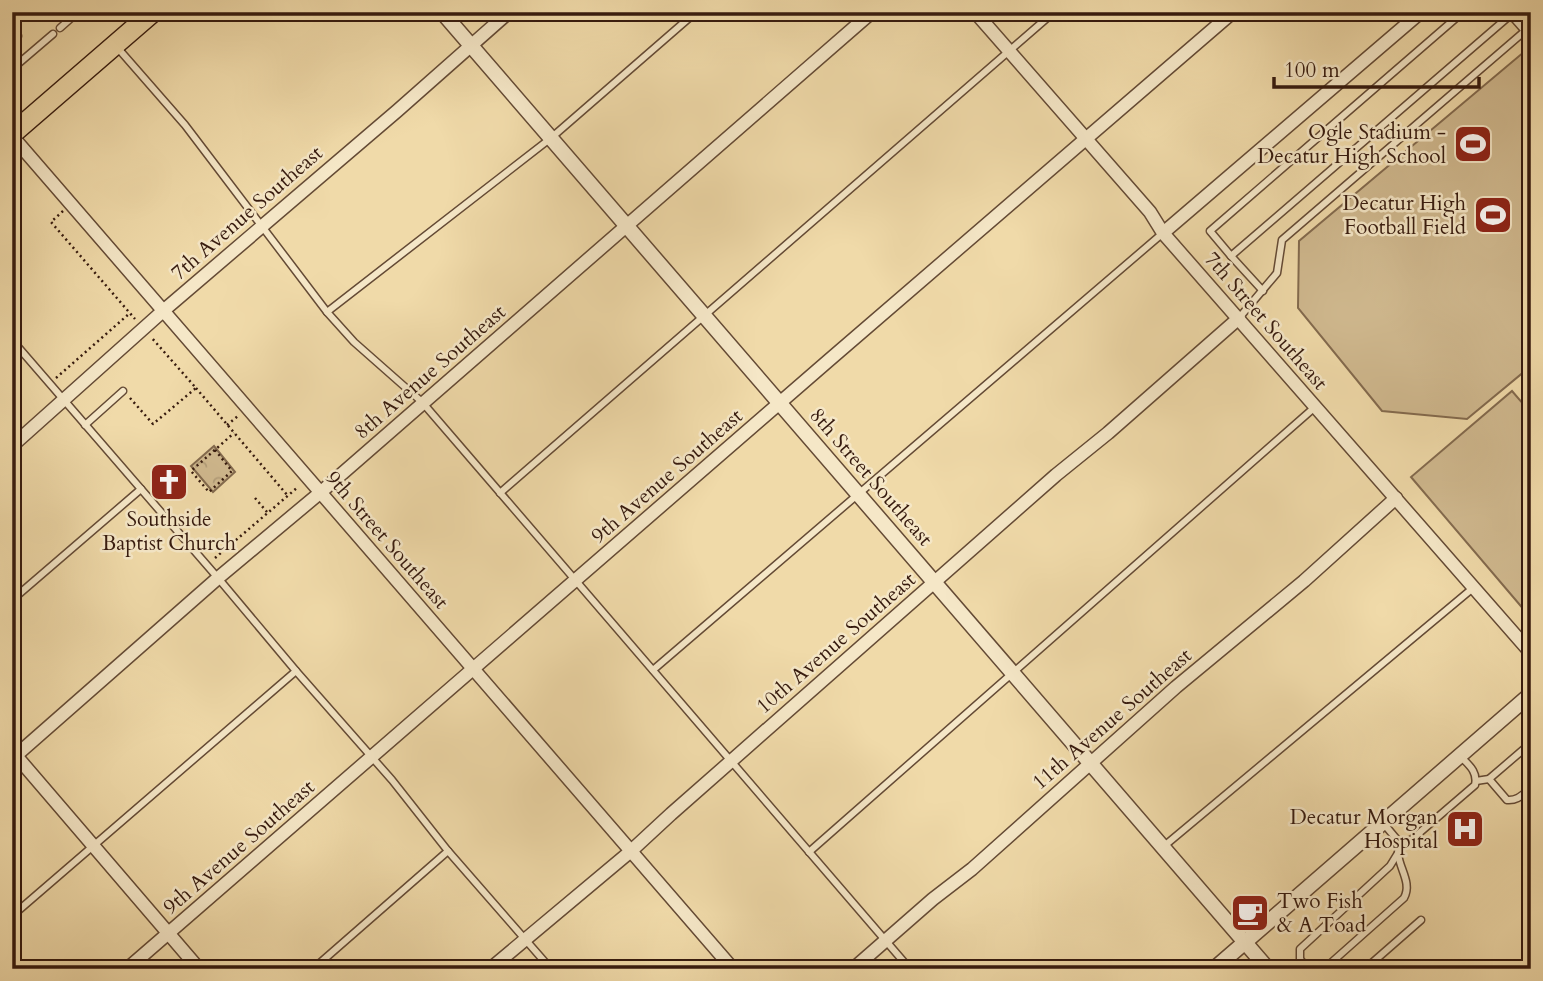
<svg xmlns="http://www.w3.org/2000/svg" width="1543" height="981" font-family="Cardo,serif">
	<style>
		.forest { fill: url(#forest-crowns); stroke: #836a4e; stroke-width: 2 }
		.pitch { fill: #d0b98f; stroke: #836a4e; stroke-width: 2 }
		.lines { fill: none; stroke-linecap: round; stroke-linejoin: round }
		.service-casing { stroke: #644a35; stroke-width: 9 }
		.minor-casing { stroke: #644a35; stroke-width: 15 }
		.tertiary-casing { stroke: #644a35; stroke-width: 17 }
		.primary-casing { stroke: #361a0e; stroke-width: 22 }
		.path { stroke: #361a0e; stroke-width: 2.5; stroke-dasharray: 2 3.5; stroke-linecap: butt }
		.service { stroke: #f5e7c7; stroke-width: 6 }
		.minor { stroke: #f5e7c7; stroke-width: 12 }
		.tertiary { stroke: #f5e7c7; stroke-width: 14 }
		.primary { stroke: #f0daa9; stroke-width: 19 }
		.labels { text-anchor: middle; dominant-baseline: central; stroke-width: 5; stroke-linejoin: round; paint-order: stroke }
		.poi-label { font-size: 21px; fill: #361a0e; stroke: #f5e7c7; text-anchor: end }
		.street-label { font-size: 21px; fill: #361a0e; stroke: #f5e7c7 }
	</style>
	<defs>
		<pattern id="forest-crowns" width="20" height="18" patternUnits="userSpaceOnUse" patternTransform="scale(1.75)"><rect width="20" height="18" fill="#d0b98f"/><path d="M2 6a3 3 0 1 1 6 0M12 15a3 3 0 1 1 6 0" fill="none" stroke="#b39e7a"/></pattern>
	</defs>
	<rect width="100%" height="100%" fill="#f0daa9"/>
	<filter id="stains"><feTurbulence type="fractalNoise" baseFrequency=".00286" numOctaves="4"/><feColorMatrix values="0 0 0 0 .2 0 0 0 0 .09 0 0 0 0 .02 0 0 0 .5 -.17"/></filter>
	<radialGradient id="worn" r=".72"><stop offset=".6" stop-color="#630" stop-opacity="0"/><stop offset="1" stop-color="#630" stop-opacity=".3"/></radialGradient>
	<path class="forest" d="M214 446 235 472 213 492 191 466Z"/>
	<g class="pitch">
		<path d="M1531 46V366L1467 419 1382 411 1298 308 1299 241Z"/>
		<path d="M1512 391 1531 413V618L1411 477Z"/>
	</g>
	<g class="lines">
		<defs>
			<g id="service">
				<path d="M37 12 40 15 47 12"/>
				<path d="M1463 12 1210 231 1231 256 1514 12"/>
				<path d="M1510 14 1525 31 1531 27"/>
				<path d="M60 28 78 12"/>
				<path d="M12 30 18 36"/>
				<path d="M116 46 185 125 327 312 354 342 422 402 910 969"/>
				<path d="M12 69 53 34"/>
				<path d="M1231 256 1263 291"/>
				<path d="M327 312 551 138 696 12"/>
				<path d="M1239 318 1277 273 1282 240 1525 31"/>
				<path d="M12 340 218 578 296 671 392 780 448 851 551 969"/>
				<path d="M85 425 123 391"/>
				<path d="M500 493 1054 12"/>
				<path d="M12 600 141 489"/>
				<path d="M653 670 1163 233"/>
				<path d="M1489 779 1507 800C1518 801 1523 794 1531 788"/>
				<path d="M1476 781 1489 779 1531 743"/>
				<path d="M1384 824 1399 842 1411 840 1475 785C1478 772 1469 765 1461 757"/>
				<path d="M1163 847 1473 588"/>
				<path d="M809 852 1315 407"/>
				<path d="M12 916 296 671"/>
				<path d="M313 969 448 851"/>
				<path d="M1308 969 1300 959V949L1390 866 1398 853"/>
				<path d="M1324 969 1404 898C1412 883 1400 870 1398 854 1398 852 1399 845 1399 842"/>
				<path d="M1365 969 1421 920"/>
			</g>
			<g id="minor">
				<path d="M975 12 1150 212 1163 233 1531 653"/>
				<path d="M12 136 733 969"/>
				<path d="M1163 233 1421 12"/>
				<path d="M12 446 163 311 397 111 509 12"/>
				<path d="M12 751 199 969"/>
				<path d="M12 759 218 578 321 492 872 12"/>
				<path d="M127 969 828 361 1233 12"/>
				<path d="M490 969 631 851 671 814 1056 475 1108 433 1239 318"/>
				<path d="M853 969 933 899 972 869 1176 687 1304 581 1396 498"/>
			</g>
			<g id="tertiary">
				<path d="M442 12 1268 969"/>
				<path d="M1214 969 1531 694"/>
			</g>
			<path id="primary" d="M12 134 153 12"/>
		</defs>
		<use href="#service" class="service-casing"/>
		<use href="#minor" class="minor-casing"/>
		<use href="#tertiary" class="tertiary-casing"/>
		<use href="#primary" class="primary-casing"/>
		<g class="path">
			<path d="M63 211 51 222 135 319"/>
			<path d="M56 378 130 313"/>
			<path d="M196 388 288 496"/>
			<path d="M130 398 153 424 196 388 151 337"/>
			<path d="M227 425 238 416"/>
			<path d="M215 450 232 471 209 492 191 471 234 433"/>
			<path d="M255 498 267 512"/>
			<path d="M222 541 231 552"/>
			<path d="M215 558 298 487"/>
		</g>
		<use href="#service" class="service"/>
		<use href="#minor" class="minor"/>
		<use href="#tertiary" class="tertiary"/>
		<use href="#primary" class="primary"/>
	</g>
	<defs>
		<symbol id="stadium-square" viewBox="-11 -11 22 22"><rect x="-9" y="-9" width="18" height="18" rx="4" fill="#8f2418" stroke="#f5e7c7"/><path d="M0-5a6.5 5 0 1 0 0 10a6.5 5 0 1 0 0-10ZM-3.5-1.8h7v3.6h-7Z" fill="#fff"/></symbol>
		<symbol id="church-square" viewBox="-11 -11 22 22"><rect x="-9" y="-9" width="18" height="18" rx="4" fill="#8f2418" stroke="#f5e7c7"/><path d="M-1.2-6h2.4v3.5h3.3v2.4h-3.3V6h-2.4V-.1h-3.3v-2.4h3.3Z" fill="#fff"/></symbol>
		<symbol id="hospital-square" viewBox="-11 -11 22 22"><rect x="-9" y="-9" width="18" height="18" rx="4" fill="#8f2418" stroke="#f5e7c7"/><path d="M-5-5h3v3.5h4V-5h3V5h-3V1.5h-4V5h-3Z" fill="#fff"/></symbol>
		<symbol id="cafe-square" viewBox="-11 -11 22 22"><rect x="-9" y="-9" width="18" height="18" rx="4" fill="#8f2418" stroke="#f5e7c7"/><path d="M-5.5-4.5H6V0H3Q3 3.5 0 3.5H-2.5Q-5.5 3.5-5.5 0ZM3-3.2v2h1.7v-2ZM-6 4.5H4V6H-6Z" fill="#fff"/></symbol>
	</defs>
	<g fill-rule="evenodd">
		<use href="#stadium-square" x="1451" y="122" width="44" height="44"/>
		<use href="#stadium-square" x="1471" y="193" width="44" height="44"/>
		<use href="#church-square" x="147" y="460" width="44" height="44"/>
		<use href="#hospital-square" x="1443" y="807" width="44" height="44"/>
		<use href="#cafe-square" x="1228" y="891" width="44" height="44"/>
	</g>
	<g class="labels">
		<g class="poi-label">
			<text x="1446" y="132">Ogle Stadium -<tspan x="1446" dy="24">Decatur High School</tspan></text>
			<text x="1466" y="203">Decatur High<tspan x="1466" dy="24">Football Field</tspan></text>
			<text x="169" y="519" text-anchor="middle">Southside<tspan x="169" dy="24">Baptist Church</tspan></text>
			<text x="1438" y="817">Decatur Morgan<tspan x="1438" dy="24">Hospital</tspan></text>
			<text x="1277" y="901" text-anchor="start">Two Fish<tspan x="1277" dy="24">&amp; A Toad</tspan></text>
		</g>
		<g class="street-label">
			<text transform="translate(247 213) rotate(-41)">7th Avenue Southeast</text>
			<text transform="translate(1266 321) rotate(49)">7th Street Southeast</text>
			<text transform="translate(430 372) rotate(-41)">8th Avenue Southeast</text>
			<text transform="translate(667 476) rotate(-41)">9th Avenue Southeast</text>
			<text transform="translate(871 477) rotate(49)">8th Street Southeast</text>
			<text transform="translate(387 540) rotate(49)">9th Street Southeast</text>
			<text transform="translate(836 643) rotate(-41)">10th Avenue Southeast</text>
			<text transform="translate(1112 719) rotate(-41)">11th Avenue Southeast</text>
			<text transform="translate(239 847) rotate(-41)">9th Avenue Southeast</text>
		</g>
	</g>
	<rect width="1543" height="981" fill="none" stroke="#f0daa9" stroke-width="42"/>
	<rect x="14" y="14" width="1515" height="953" fill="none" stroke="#361a0e" stroke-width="3.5"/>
	<rect x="21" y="21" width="1501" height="939" fill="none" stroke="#361a0e" stroke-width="2"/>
	<path d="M1274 77v10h205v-10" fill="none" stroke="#361a0e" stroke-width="3.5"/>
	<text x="1284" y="77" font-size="21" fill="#361a0e" stroke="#f5e7c7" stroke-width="5" paint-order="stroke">100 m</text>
	<rect width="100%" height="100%" filter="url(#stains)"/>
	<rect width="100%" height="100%" fill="url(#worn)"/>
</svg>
